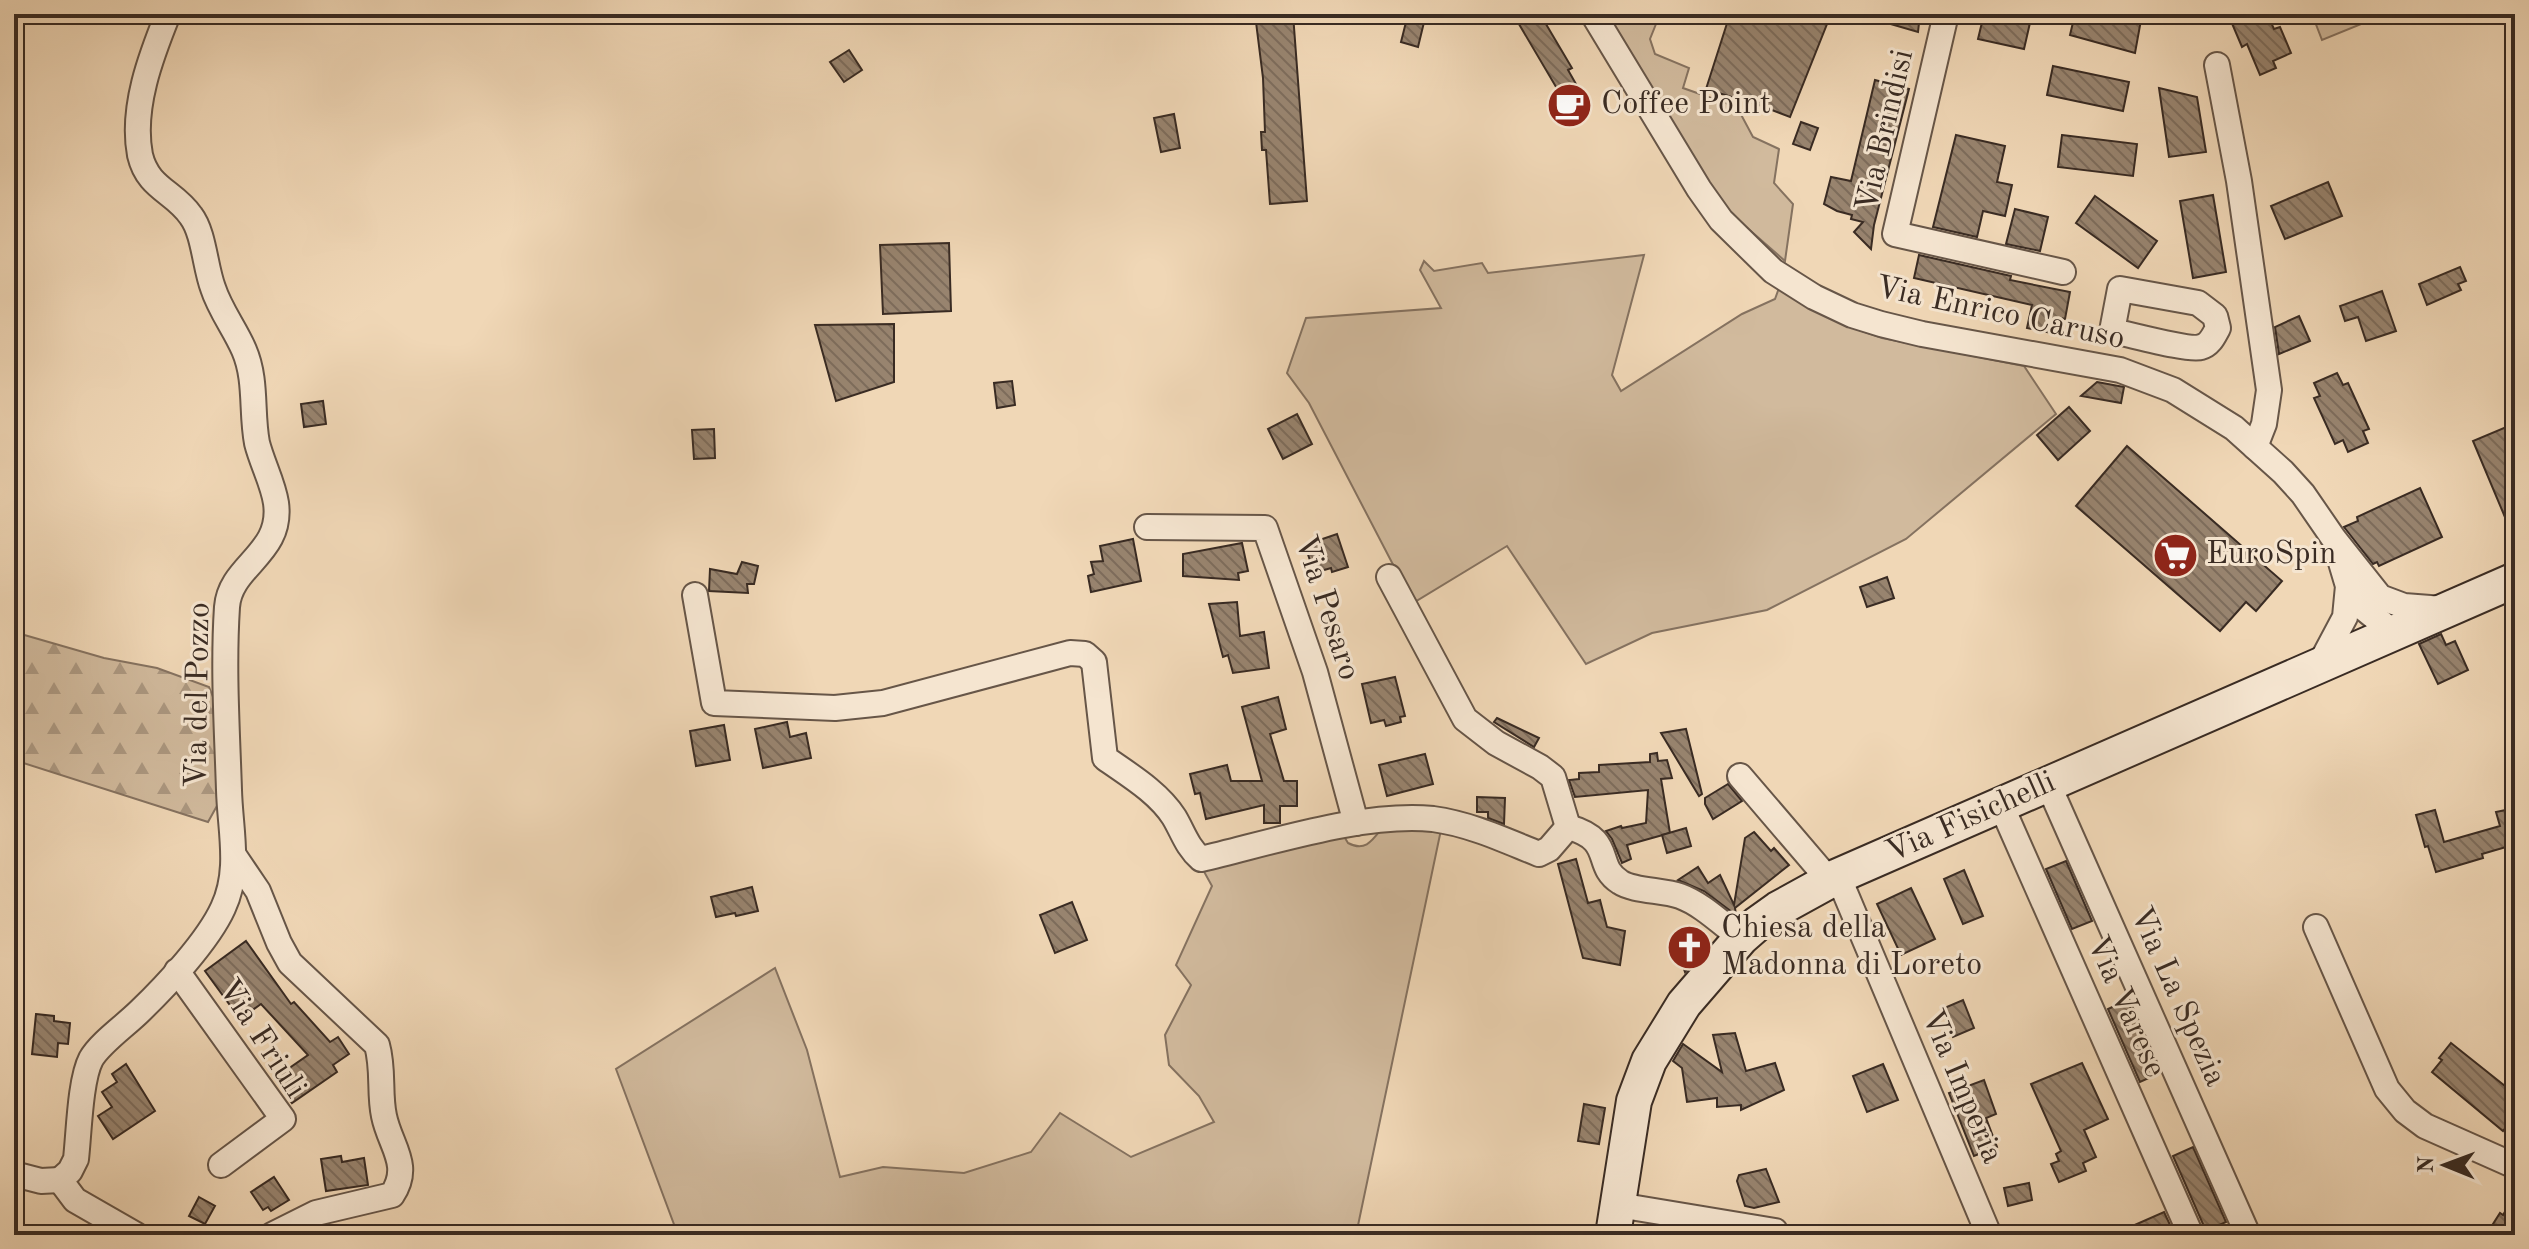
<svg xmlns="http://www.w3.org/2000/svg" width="2529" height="1249" font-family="'Old Standard TT',serif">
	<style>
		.grass { fill: #d1ba9d; stroke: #857260; stroke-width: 2 }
		.forest { fill: url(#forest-firs); stroke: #857260; stroke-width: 2 }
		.building { fill: url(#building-back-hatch); stroke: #392b23; stroke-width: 2 }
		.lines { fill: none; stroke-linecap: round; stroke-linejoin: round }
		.minor-casing { stroke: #675648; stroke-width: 28 }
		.secondary-casing { stroke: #392b23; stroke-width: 38 }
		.minor { stroke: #f5e5d0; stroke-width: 24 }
		.secondary { stroke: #f5e5d0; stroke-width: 34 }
		.labels { text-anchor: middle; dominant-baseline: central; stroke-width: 6; stroke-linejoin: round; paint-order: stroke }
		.poi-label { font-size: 32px; fill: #392b23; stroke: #f5e5d0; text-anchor: start }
		.street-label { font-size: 32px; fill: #392b23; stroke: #f5e5d0 }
	</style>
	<defs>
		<pattern id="forest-firs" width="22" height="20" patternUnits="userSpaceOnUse" patternTransform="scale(2)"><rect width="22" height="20" fill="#d1ba9d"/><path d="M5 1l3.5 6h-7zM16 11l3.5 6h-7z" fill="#ab9780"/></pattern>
		<pattern id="building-back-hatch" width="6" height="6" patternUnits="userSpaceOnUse" patternTransform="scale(2)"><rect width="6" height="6" fill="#98846f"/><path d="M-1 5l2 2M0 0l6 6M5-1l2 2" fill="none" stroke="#7d6c5b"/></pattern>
	</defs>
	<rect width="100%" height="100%" fill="#f0d7b6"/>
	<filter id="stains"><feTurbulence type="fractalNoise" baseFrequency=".0025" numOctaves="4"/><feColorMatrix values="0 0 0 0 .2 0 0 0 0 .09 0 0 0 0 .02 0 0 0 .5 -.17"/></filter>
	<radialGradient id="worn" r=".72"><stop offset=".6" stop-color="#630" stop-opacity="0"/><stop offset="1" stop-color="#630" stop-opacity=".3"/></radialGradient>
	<g class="grass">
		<path d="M1606 14H1660L1650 39 1655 54 1689 68 1683 88 1737 107 1753 137 1779 149 1774 183 1793 204 1785 261 1729 212 1700 172Z"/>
		<path d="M2312 14H2374L2376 18 2322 40Z"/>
		<path d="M1644 255 1612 375 1621 391 1742 314 1775 299 1779 288 1845 325 1882 338 2024 366 2056 414 1906 539 1767 610 1652 633 1586 664 1507 546 1413 603 1309 403 1287 373 1306 318 1441 308 1420 270 1424 261 1434 271 1482 263 1488 273Z"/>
		<path d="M1442 825 1356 1235H678L616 1069 775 968 807 1050 840 1177 883 1167 964 1173 1031 1152 1060 1113 1131 1157 1214 1122 1199 1096 1169 1065 1165 1035 1191 985 1176 965 1212 886 1202 868 1342 833 1348 843C1365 852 1372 841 1382 828Z"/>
	</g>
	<path class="forest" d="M14 632 104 658 157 668 209 687 213 697 218 804 208 822 14 760Z"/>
	<g class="building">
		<path d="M1255 14H1293L1307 201 1270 204 1266 150H1262L1261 132H1265L1263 78Z"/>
		<path d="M1408 14H1426L1418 47 1401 42Z"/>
		<path d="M1513 14H1540L1572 68 1568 70 1589 107 1563 123 1551 103 1562 97Z"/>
		<path d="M1730 14H1831L1790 117 1741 98V100L1706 89Z"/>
		<path d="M1871 14H1920L1918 32 1870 18Z"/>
		<path d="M1984 14H2032L2024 49 1978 39Z"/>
		<path d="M2075 14H2121L2141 20 2135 53 2070 35Z"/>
		<path d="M2228 14H2267L2274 29 2280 27 2291 53 2273 61 2276 68 2260 75 2247 44 2242 47Z"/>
		<path d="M849 50 862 70 844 82 830 62Z"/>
		<path d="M2053 66 2129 82 2123 111 2047 95Z"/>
		<path d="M1875 80 1909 89 1874 225 1871 249 1854 232 1863 222 1851 219 1852 215 1837 211 1824 204 1831 177 1851 181Z"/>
		<path d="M2159 88 2197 97 2206 152 2169 157Z"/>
		<path d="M1174 114 1180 148 1161 152 1154 118Z"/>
		<path d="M1801 122 1818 128 1810 150 1793 144Z"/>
		<path d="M1956 135 2005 146 1997 182 2012 185 2005 216 1983 211 1977 237 1933 227Z"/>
		<path d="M2062 135 2137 144 2133 176 2058 167Z"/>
		<path d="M2328 182 2342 216 2285 239 2271 206Z"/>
		<path d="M2213 195 2226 272 2193 278 2180 201Z"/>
		<path d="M2095 196 2157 241 2138 268 2076 223Z"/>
		<path d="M2015 209 2048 217 2040 251 2006 244Z"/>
		<path d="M949 243 951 311 883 314 880 245Z"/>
		<path d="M1919 255 2011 276 2010 280 2070 292 2065 319 2061 318 2057 334 2027 328 2032 305 1914 278Z"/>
		<path d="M2460 267 2466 281 2458 284 2461 290 2427 305 2419 284Z"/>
		<path d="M2382 291 2396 331 2366 341 2358 317 2345 321 2340 306Z"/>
		<path d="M2299 316 2310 341 2279 354 2275 327Z"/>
		<path d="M894 324V382L836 401 815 325Z"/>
		<path d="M2337 373 2343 385 2348 383 2369 429 2363 431 2368 443 2348 452 2343 440 2335 444 2314 398 2320 396 2314 383Z"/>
		<path d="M1012 381 1015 405 997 408 994 383Z"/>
		<path d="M2097 382 2124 387 2121 403 2081 396Z"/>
		<path d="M323 401 326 424 304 427 301 404Z"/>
		<path d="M2069 407 2090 431 2058 460 2037 435Z"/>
		<path d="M1297 414 1312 444 1283 459 1268 429Z"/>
		<path d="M2511 425 2515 435V541L2473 441Z"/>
		<path d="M714 429 715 458 694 459 692 430Z"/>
		<path d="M2127 446 2282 581 2256 611 2246 602 2220 631 2076 506Z"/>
		<path d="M2420 488 2442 537 2379 566 2377 562 2373 564 2344 527 2358 521 2357 517Z"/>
		<path d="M1337 534 1348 567 1332 572 1331 568 1314 573 1305 545Z"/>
		<path d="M1133 539 1141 581 1091 592 1088 576 1094 574 1091 562 1103 561 1100 546Z"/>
		<path d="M1242 543 1248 571 1238 573 1239 580 1183 576V554Z"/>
		<path d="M742 562 758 566 754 584H747L748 593 709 591 710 569 737 574Z"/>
		<path d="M1887 577 1894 598 1867 607 1860 587Z"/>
		<path d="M1237 602 1240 636 1264 632 1269 668 1233 673 1228 655 1223 657 1209 604Z"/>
		<path d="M2441 634 2446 645 2455 641 2468 670 2438 684 2419 644Z"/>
		<path d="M1395 677 1405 716 1400 717 1401 722 1386 726 1384 720 1371 723 1362 684Z"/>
		<path d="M1278 697 1286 729 1270 734 1284 781H1297V806H1280V823H1264V805L1206 819 1200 793 1195 794 1190 774 1227 765 1231 781H1262L1242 707Z"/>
		<path d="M1497 718 1539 738 1534 747 1494 722Z"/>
		<path d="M787 722 790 737 806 733 811 758 763 768 755 729Z"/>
		<path d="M724 725 730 760 696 766 690 731Z"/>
		<path d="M1686 729 1702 794 1699 796 1661 733Z"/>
		<path d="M1657 753 1658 761 1667 760 1672 778 1661 779 1670 833 1627 845 1631 859 1622 863 1612 839 1606 831 1621 826 1622 828 1646 823 1648 790 1575 797 1569 780 1579 779V773L1599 772V765L1650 762V754Z"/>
		<path d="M1425 754 1433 784 1387 796 1379 765Z"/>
		<path d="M1728 784 1742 801 1713 819 1705 804V798Z"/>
		<path d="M1477 797 1505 798 1504 824 1488 818V812H1477Z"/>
		<path d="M2515 808V863L2510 864 2506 847 2482 854 2483 858 2436 872 2428 846 2425 847 2416 815 2435 810 2444 842 2500 826 2496 812Z"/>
		<path d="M1686 828 1691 846 1667 853 1662 835Z"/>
		<path d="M1754 832 1771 851 1774 848 1789 865 1735 908 1736 915 1704 891 1678 880 1698 867 1708 883 1720 875 1734 905 1745 838Z"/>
		<path d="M1576 859 1588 903 1600 900 1607 927 1625 931 1620 965 1583 958 1558 864Z"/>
		<path d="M2066 861 2092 921 2072 929 2046 869Z"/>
		<path d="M1964 870 1983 916 1963 924 1944 879Z"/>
		<path d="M752 887 758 911 736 916 735 913 716 917 711 897Z"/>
		<path d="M1911 888 1935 939 1901 955 1877 904Z"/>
		<path d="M1072 902 1087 940 1055 953 1040 915Z"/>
		<path d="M1703 932 1708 946 1685 972 1683 966 1669 954 1672 946Z"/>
		<path d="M246 941 291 1004 294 1002 330 1042 338 1037 349 1054 333 1065 337 1072 292 1103 275 1078 308 1055 261 1004 240 1019 205 971Z"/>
		<path d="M1963 1000 1974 1028 1953 1037 1942 1009Z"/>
		<path d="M2127 1000 2160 1073 2140 1082 2108 1009Z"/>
		<path d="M36 1014 54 1016V1021L70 1023 68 1044 58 1043 57 1057 32 1054Z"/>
		<path d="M1735 1033 1746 1071 1775 1063 1784 1090 1741 1110V1105L1717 1107V1098L1687 1102 1682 1068 1673 1061 1683 1044 1722 1072 1713 1035Z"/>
		<path d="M2451 1043 2515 1094V1117L2503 1131 2432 1072 2442 1060 2439 1058Z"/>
		<path d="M2082 1063 2108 1119 2084 1130 2096 1157 2083 1163 2086 1171 2059 1182 2051 1164 2059 1161 2056 1154 2061 1151 2031 1084Z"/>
		<path d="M126 1064 155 1111 113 1139 98 1116 112 1107 102 1092 117 1082 112 1074Z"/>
		<path d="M1883 1064 1898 1100 1867 1112 1853 1076Z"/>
		<path d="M1984 1080 1996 1114 1986 1118 1997 1147 1974 1156 1949 1093Z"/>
		<path d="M1584 1104 1605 1108 1599 1144 1578 1141Z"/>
		<path d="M2193 1147 2226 1222 2206 1231 2173 1156Z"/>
		<path d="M341 1156 342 1162 364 1158 368 1185 326 1191 321 1159Z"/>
		<path d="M1766 1169 1779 1202 1754 1208 1745 1206 1737 1181 1739 1175Z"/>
		<path d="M274 1177 289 1200 271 1211 268 1207 263 1210 251 1192Z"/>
		<path d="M2029 1183 2032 1200 2008 1206 2004 1188Z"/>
		<path d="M2515 1195V1235H2486L2500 1213 2503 1215Z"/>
		<path d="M199 1197 215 1206 205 1224 189 1216Z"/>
		<path d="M2164 1212 2171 1227 2153 1235H2112Z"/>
	</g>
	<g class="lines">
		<defs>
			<g id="minor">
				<path d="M1593 14 1699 189 1721 220 1773 271 1814 297 1852 315 1881 324 1922 334 2120 370 2173 390 2234 428 2283 472 2303 494 2334 539 2380 597 2404 606 2443 609"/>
				<path d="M1946 14 1895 234 2063 272"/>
				<path d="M2217 65 2239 181 2269 390 2264 424 2255 447"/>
				<path d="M2120 289 2198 303 2215 316 2218 328C2214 335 2210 345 2201 347 2189 351 2129 334 2112 331Z"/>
				<path d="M1147 527 1265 528 1315 672 1356 823"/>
				<path d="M1389 577 1465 719 1496 743 1540 767 1553 777 1568 827"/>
				<path d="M2348 586 2362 607 2393 632"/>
				<path d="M695 595 714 703 835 708 883 703 1070 653 1085 654 1094 662 1105 758C1129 775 1158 792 1174 817 1183 832 1187 847 1201 859 1270 843 1363 812 1433 819 1470 824 1504 840 1539 854L1549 849 1568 827C1616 840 1593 865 1620 882 1633 891 1663 890 1680 896 1702 904 1722 924 1741 938"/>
				<path d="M2319 666 2345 617 2348 586 2337 549"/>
				<path d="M1740 776 1829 880"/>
				<path d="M2048 784 2248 1235"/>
				<path d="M2001 805 2191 1235"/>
				<path d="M235 857 258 891 279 943 290 963 377 1045C384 1070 379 1093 384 1116 390 1146 412 1165 392 1195L316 1213 272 1235"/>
				<path d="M1838 876 1989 1235"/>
				<path d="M2316 927 2387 1089 2405 1111 2425 1126 2515 1166"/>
				<path d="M177 971 283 1119 221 1165"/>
				<path d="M14 1174 41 1181 60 1180"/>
				<path d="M60 1180 70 1171 76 1159C79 1133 80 1080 91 1059 100 1043 126 1025 140 1011 166 986 208 941 223 908 241 870 230 830 229 790 227 729 223 668 227 607 230 565 283 554 276 503 273 483 262 463 257 443 251 412 257 380 244 350 235 329 220 310 213 288 205 267 204 233 191 216 174 191 148 189 140 155 131 108 151 56 168 14"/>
				<path d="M60 1180 75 1200 136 1235"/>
				<path d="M1618 1205 1775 1231 1777 1235"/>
			</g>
			<path id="secondary" d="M1613 1235 1634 1101 1649 1061 1684 1004 1741 938 1757 924 1778 909 1838 876 2515 580"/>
		</defs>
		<use href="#minor" class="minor-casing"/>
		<use href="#secondary" class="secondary-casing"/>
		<use href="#minor" class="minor"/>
		<use href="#secondary" class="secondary"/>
	</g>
	<defs>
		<symbol id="cafe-disc" viewBox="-11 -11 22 22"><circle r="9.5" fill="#8f2418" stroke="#f5e5d0"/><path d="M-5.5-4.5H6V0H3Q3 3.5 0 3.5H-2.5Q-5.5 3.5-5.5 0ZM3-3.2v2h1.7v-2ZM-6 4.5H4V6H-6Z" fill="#fff"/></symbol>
		<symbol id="supermarket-disc" viewBox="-11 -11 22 22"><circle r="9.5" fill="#8f2418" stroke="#f5e5d0"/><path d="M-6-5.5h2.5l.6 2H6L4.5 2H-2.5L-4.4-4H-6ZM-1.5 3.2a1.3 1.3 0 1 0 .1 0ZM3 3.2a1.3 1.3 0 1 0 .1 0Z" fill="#fff"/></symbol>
		<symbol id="church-disc" viewBox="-11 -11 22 22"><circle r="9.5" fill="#8f2418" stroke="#f5e5d0"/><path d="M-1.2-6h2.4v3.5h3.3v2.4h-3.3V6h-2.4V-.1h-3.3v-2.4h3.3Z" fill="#fff"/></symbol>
	</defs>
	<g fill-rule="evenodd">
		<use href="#cafe-disc" x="1544" y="80" width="51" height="51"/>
		<use href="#supermarket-disc" x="2150" y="530" width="51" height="51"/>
		<use href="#church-disc" x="1664" y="922" width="51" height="51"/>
	</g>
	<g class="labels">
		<g class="poi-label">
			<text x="1601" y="105">Coffee Point</text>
			<text x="2206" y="555">EuroSpin</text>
			<text x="1721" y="929">Chiesa della<tspan x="1721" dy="37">Madonna di Loreto</tspan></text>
		</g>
		<g class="street-label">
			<text transform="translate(1886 131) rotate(-77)">Via Brindisi</text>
			<text transform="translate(2000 314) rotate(12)">Via Enrico Caruso</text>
			<text transform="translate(1326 608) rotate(72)">Via Pesaro</text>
			<text transform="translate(199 695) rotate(-89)">Via del Pozzo</text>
			<text transform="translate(1971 818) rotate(-24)">Via Fisichelli</text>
			<text transform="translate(2177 997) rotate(66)">Via La Spezia</text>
			<text transform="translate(2125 1007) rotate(66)">Via Varese</text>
			<text transform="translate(261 1039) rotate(57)">Via Friuli</text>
			<text transform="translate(1961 1087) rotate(67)">Via Imperia</text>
		</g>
	</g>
	<rect width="2529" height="1249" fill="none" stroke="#f0d7b6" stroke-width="48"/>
	<rect x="16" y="16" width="2497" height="1217" fill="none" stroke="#392b23" stroke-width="4"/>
	<rect x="24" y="24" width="2481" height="1201" fill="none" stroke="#392b23" stroke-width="2"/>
	<g transform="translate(2445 1165) rotate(271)" stroke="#f5e5d0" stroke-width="6" paint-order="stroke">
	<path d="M0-6L14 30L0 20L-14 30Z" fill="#392b23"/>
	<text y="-12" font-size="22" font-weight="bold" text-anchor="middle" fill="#392b23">N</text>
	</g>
	<rect width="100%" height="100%" filter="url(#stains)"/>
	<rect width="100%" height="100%" fill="url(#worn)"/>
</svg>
